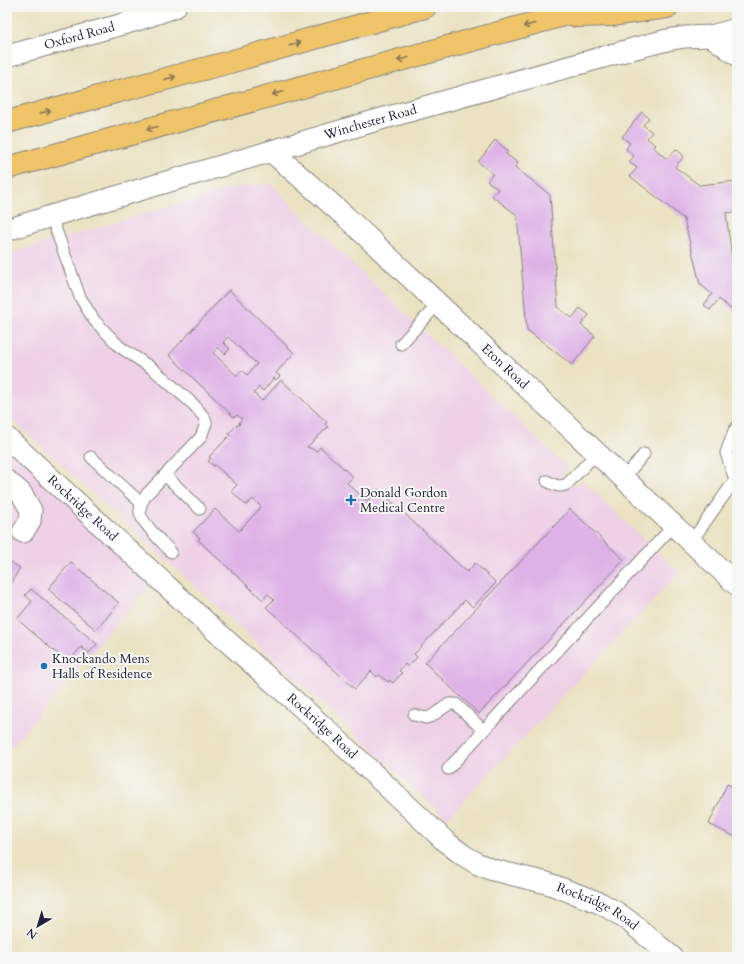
<svg xmlns="http://www.w3.org/2000/svg" width="744" height="964" font-family="Cardo,serif">
	<style>
		.built { fill: #eed0e7 }
		.building { fill: #deb1e7; fill-rule: evenodd }
		.lines { fill: none; stroke-linecap: round; stroke-linejoin: round }
		.lane-casing { stroke: #86827e; stroke-width: 13 }
		.street-casing { stroke: #86827e; stroke-width: 23 }
		.highway-casing { stroke: #86827e; stroke-width: 24 }
		.lane { stroke: #fff; stroke-width: 11 }
		.street { stroke: #fff; stroke-width: 21 }
		.highway { stroke: #efc469; stroke-width: 22 }
		.oneway { stroke: #887352 }
		.poi-dot { fill: #1f6fb2; stroke: #f6f6f2; stroke-width: 1.5 }
		.labels { text-anchor: middle; dominant-baseline: central; stroke-width: 4; stroke-linejoin: round; paint-order: stroke }
		.street-label { font-size: 13px; fill: #22223b; stroke: #f6f6f2 }
		.poi-label { font-size: 13px; fill: #22223b; stroke: #f6f6f2; text-anchor: start }
	</style>
	<rect width="100%" height="100%" fill="#f6f6f2"/>
	<filter id="ink" filterUnits="userSpaceOnUse"><feTurbulence type="fractalNoise" baseFrequency=".025" numOctaves="2"/><feDisplacementMap in="SourceGraphic" scale="8" xChannelSelector="R" yChannelSelector="G"/><feConvolveMatrix kernelMatrix="1 2 1 2 8 2 1 2 1" color-interpolation-filters="sRGB"/></filter>
	<filter id="wash" filterUnits="userSpaceOnUse"><feTurbulence type="fractalNoise" baseFrequency=".012" numOctaves="4" result="noise"/><feDisplacementMap in="SourceGraphic" scale="16" xChannelSelector="R" yChannelSelector="G"/><feGaussianBlur stdDeviation="0.9" result="paint"/><feColorMatrix in="noise" values="0 0 0 0 0 0 0 0 0 0 0 0 0 0 0 0 0 1.4 0 .05"/><feComposite in="paint" operator="in"/></filter>
	<g filter="url(#wash)">
		<rect width="100%" height="100%" fill="#ebe2c2"/>
		<g class="built">
			<path d="M271 183 297 211 568 468 562 474 576 487 582 480 679 573 447 819 235 623 7 415V254L230 189Z"/>
			<path d="M7 443 154 580 7 752Z"/>
		</g>
		<g id="blocks">
			<g class="building">
				<path d="M642 112 649 118 643 125 652 132 647 138 655 145 653 147 667 159 676 149 684 156 675 167 699 185 737 181V212L726 213 732 259 737 263V314L719 299 710 310 704 305 712 294 700 284 684 219 630 176 637 168 629 162 634 156 626 149 630 143 622 137Z"/>
				<path d="M495 140 508 151 506 154 518 163 515 167 550 195 558 307 572 318 580 308 589 315 581 325 595 336 572 365 527 330 517 215 492 196 498 189 487 181 493 174 478 162Z"/>
				<path d="M229 290 294 353 276 373 280 376 276 380 274 378 263 391 259 387 254 393 262 401 281 380 327 422 325 424 328 427 307 447 317 451 320 447 353 477 347 483 367 501 378 489 467 572 475 563 496 583 473 607 465 600 414 654 417 657 408 667 405 664 399 671 402 673 393 683 390 680 388 682 379 675 377 677 371 671 355 689 266 607 274 600 268 594 263 600 198 540 200 538 193 532 215 509 239 531 261 507 253 499 246 505 231 491 237 485 215 465 214 466 208 461 211 458 209 457 230 435 228 434 237 425H239L240 424 239 423 242 419 237 415 234 417 169 355ZM228 337 257 364 247 375 242 370 237 376 213 353 218 347 225 354 230 349 223 342Z"/>
				<path d="M570 509 624 560 479 714 425 663Z"/>
				<path d="M7 560 20 568 7 590Z"/>
				<path d="M71 562 119 603 96 630 48 589Z"/>
				<path d="M31 589 97 644 89 653 81 647 68 663 17 619 32 601 25 595Z"/>
				<path d="M727 784 737 788V838L709 824Z"/>
			</g>
		</g>
	</g>
	<g filter="url(#ink)">
		<use href="#blocks" fill-opacity="0" stroke="#86827e" stroke-width="1"/>
		<g class="lines">
			<defs>
				<g id="lane">
					<path d="M51 216 80 297 94 320 120 347 153 369 194 405 204 417 206 423 201 437 146 495C143 500 139 507 140 513 142 523 164 544 171 552"/>
					<path d="M401 344 438 304"/>
					<path d="M737 427 734 431 726 453 735 480 737 482"/>
					<path d="M91 457 141 503"/>
					<path d="M165 475 200 509"/>
					<path d="M624 478 644 454"/>
					<path d="M547 481C554 485 560 488 567 484L597 453"/>
					<path d="M691 542 735 480"/>
					<path d="M414 715 426 718 432 716 449 704H456L483 730"/>
					<path d="M448 769 674 525"/>
				</g>
				<g id="street">
					<path d="M711 36 737 55"/>
					<path id="s1" d="M7 56 134 21 175 7"/>
					<path id="s2" d="M271 151 346 217 737 585"/>
					<path id="s3" d="M7 230 51 216 374 121 636 48 667 40 685 37 711 36 737 29"/>
					<path id="s4" d="M7 438 210 626 326 729 446 842 463 855 478 864 493 870 547 883 600 903 616 912 630 922 672 957"/>
					<path d="M7 481 21 493 31 510 30 521 23 532"/>
				</g>
				<g id="highway">
					<path d="M577 16 611 15 667 7"/>
					<path d="M7 122 112 93 226 63 425 7"/>
					<path d="M7 168 593 7"/>
				</g>
			</defs>
			<use href="#lane" class="lane-casing"/>
			<use href="#street" class="street-casing"/>
			<use href="#highway" class="highway-casing"/>
			<use href="#lane" class="lane"/>
			<use href="#street" class="street"/>
			<use href="#highway" class="highway"/>
		</g>
		<defs><path id="oneway-shaft" d="M-6 0H5M1.5-3L5.5 0L1.5 3" fill="none" stroke-width="1.6" stroke-linecap="round" stroke-linejoin="round"/></defs>
		<g class="oneway">
			<use href="#oneway-shaft" transform="translate(529 25) rotate(165)"/>
			<use href="#oneway-shaft" transform="translate(295 44) rotate(-16)"/>
			<use href="#oneway-shaft" transform="translate(403 59) rotate(165)"/>
			<use href="#oneway-shaft" transform="translate(170 78) rotate(-15)"/>
			<use href="#oneway-shaft" transform="translate(278 93) rotate(165)"/>
			<use href="#oneway-shaft" transform="translate(45 112) rotate(-15)"/>
			<use href="#oneway-shaft" transform="translate(152 128) rotate(165)"/>
		</g>
	</g>
	<g class="poi-dot">
		<path d="M349 494h4v4h4v4h-4v4h-4v-4h-4v-4h4z"/>
		<circle cx="44" cy="666" r="4"/>
	</g>
	<g class="labels">
		<g class="street-label">
			<text stroke="none"><textPath href="#s1" startOffset="75">Oxford Road</textPath></text>
			<text stroke="none"><textPath href="#s3" startOffset="379">Winchester Road</textPath></text>
			<text stroke="none"><textPath href="#s2" startOffset="318">Eton Road</textPath></text>
			<text stroke="none"><textPath href="#s4" startOffset="103">Rockridge Road</textPath></text>
			<text stroke="none"><textPath href="#s4" startOffset="427">Rockridge Road</textPath></text>
			<text stroke="none"><textPath href="#s4" startOffset="763">Rockridge Road</textPath></text>
		</g>
		<g class="poi-label">
			<text x="360" y="493">Donald Gordon<tspan x="360" dy="15">Medical Centre</tspan></text>
			<text x="52" y="659">Knockando Mens<tspan x="52" dy="15">Halls of Residence</tspan></text>
		</g>
	</g>
	<rect width="744" height="964" fill="none" stroke="#f6f6f2" stroke-width="24"/>
	<g transform="translate(38 926) rotate(218)" stroke="#f6f6f2" stroke-width="3" paint-order="stroke">
	<path d="M0-3L7 15L0 10L-7 15Z" fill="#22223b"/>
	<text y="-6" font-size="11" font-weight="bold" text-anchor="middle" fill="#22223b">N</text>
	</g>
</svg>
